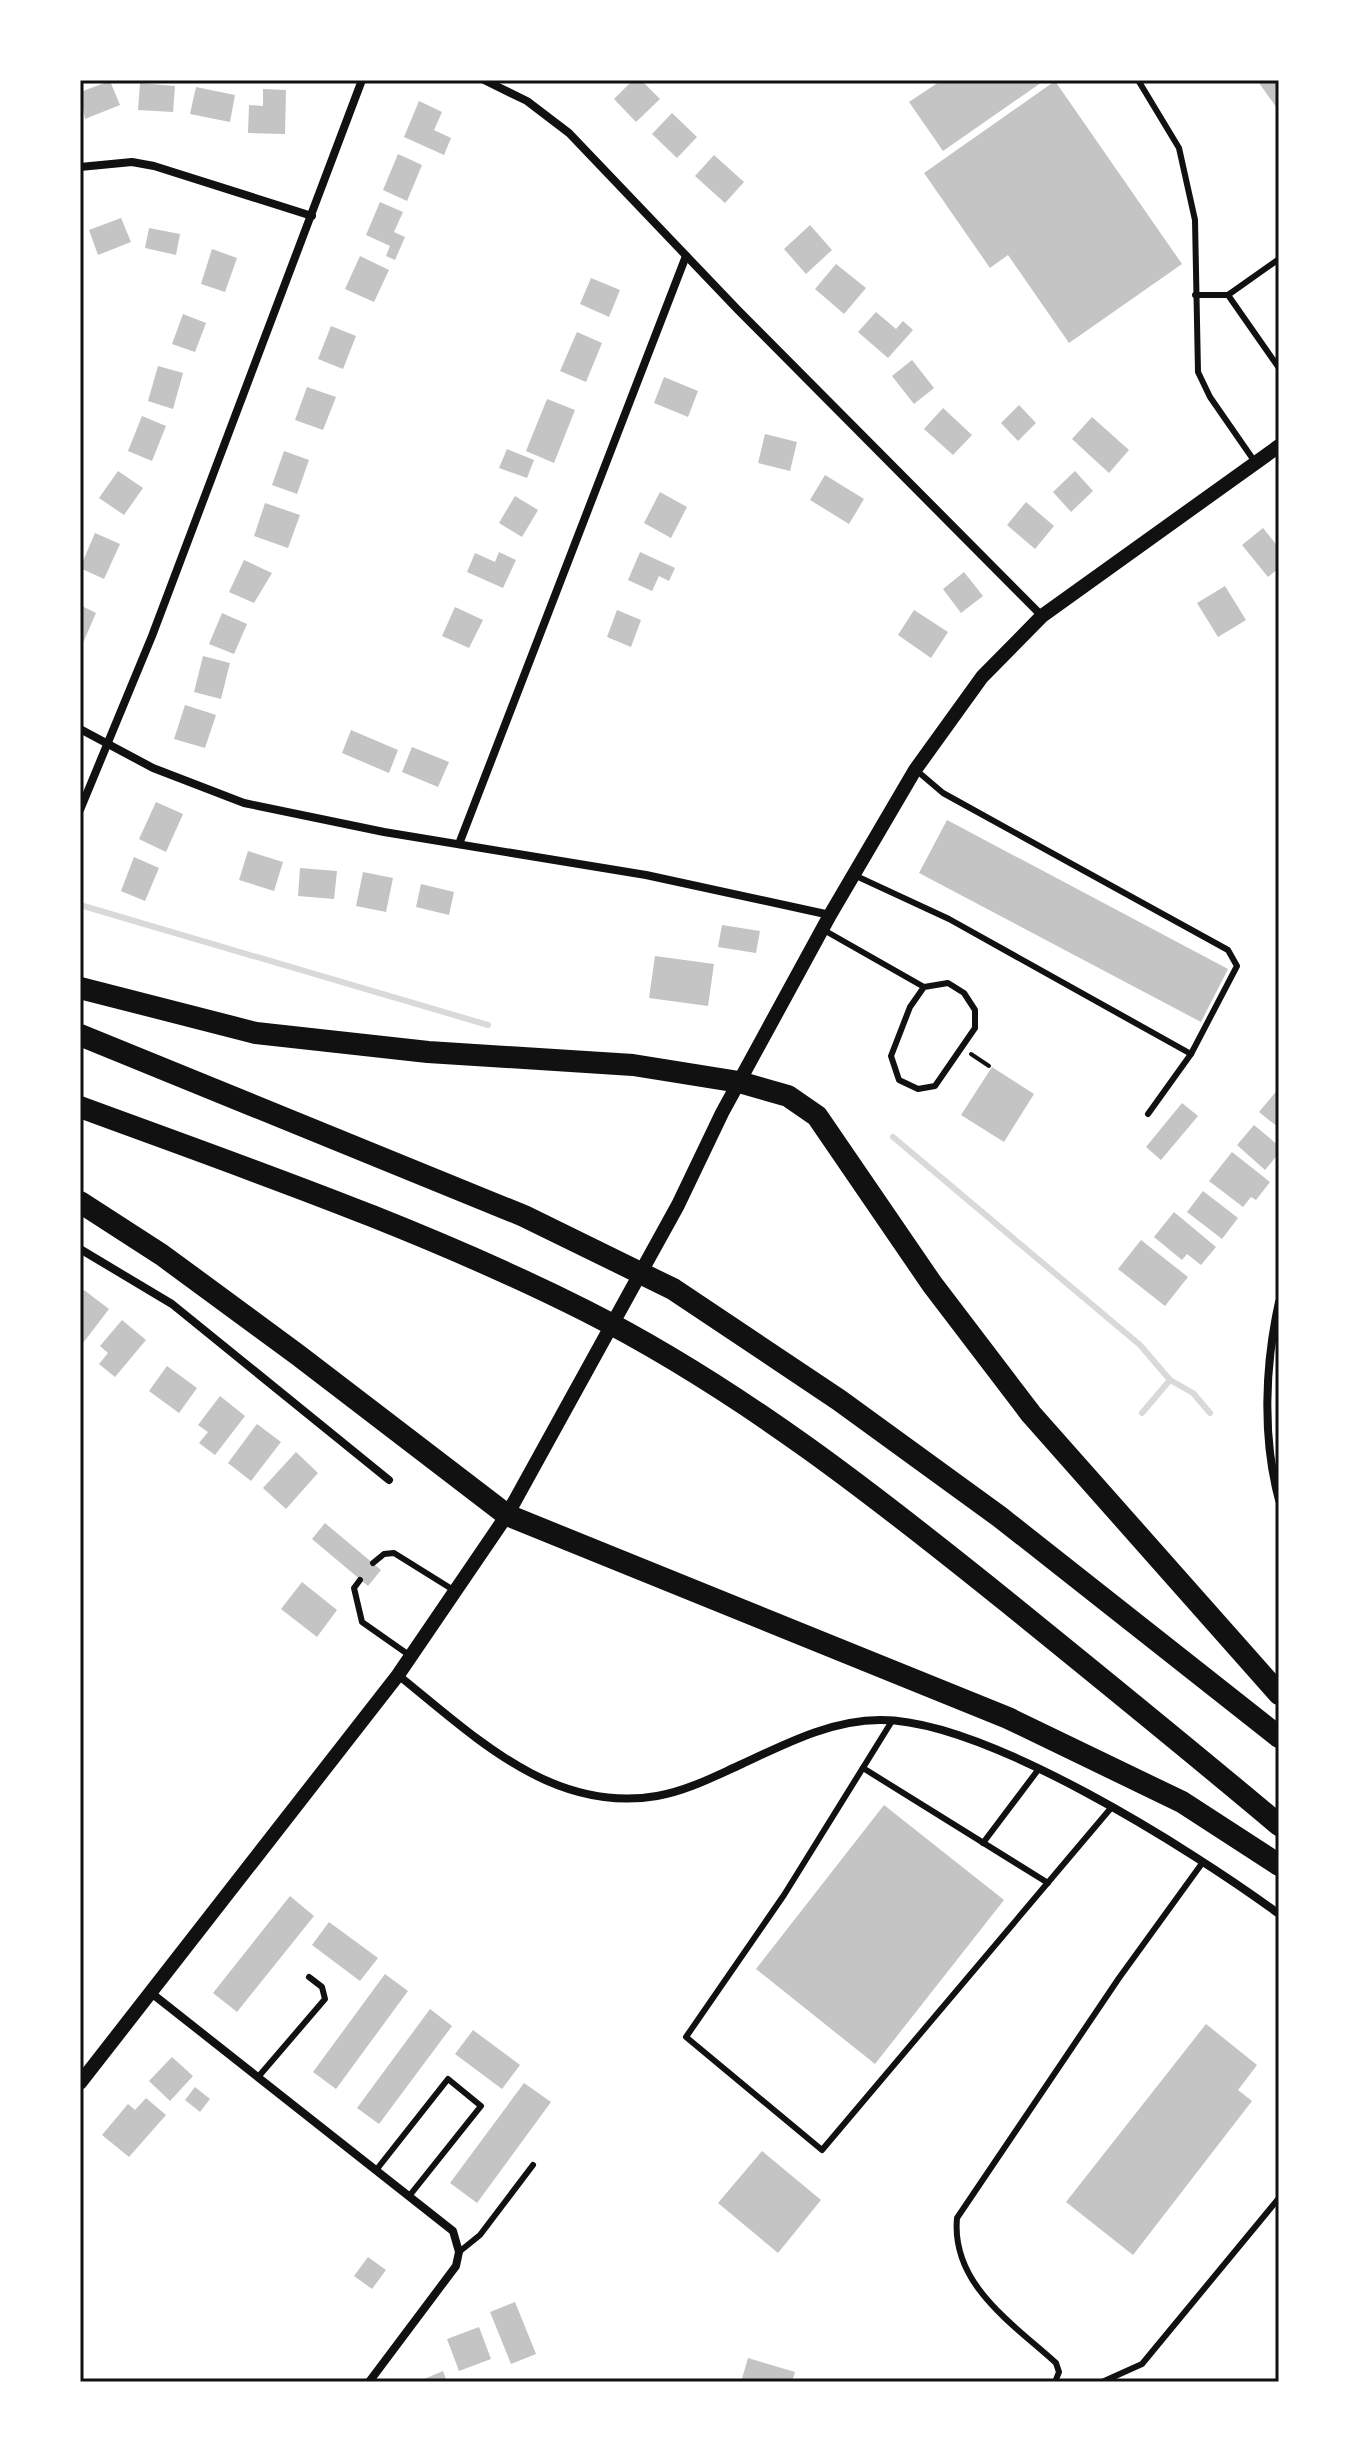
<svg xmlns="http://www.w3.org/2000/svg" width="1359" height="2462" font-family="Lora,serif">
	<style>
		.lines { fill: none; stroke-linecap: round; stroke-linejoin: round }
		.stream { stroke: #d9d9d9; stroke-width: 6 }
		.building { fill: #c4c4c4 }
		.path { stroke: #111; stroke-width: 4 }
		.service { stroke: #111; stroke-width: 6 }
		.minor { stroke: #111; stroke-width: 8 }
		.tertiary { stroke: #111; stroke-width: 14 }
		.motorway { stroke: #111; stroke-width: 22 }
		.neatline { fill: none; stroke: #111; stroke-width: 3 }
	</style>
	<rect width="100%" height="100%" fill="#fff"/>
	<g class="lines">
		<g class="stream">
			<path d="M80 905 488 1025"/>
			<path d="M893 1137 1140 1345 1170 1380 1193 1393 1210 1413"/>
			<path d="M1142 1413 1170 1380"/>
		</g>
	</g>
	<g class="building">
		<path d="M633 80H641L660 99 636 122 614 99Z"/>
		<path d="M942 80H1045L943 151 909 102Z"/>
		<path d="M1257 80H1279V111Z"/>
		<path d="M110 81 120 105 85 119 80 92Z"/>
		<path d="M1055 81 1182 264 1069 343 1008 255 990 268 924 173Z"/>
		<path d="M140 83 175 86 173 112 138 110Z"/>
		<path d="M196 87 235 95 230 122 190 114Z"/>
		<path d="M263 89 286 90 285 134 248 133 249 105 263 106Z"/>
		<path d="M419 101 442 112 434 130 451 138 444 155 404 137Z"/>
		<path d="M672 113 697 137 677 158 652 134Z"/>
		<path d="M398 154 422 165 407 201 383 190Z"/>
		<path d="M714 155 744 182 725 203 695 176Z"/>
		<path d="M380 202 403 212 394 232 405 237 395 260 386 256 390 246 366 235Z"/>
		<path d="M121 218 131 242 98 255 89 230Z"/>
		<path d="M810 225 832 250 806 274 784 249Z"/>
		<path d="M149 228 180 234 176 255 145 248Z"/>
		<path d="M212 249 237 258 225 292 201 284Z"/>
		<path d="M360 256 389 270 374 302 345 289Z"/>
		<path d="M836 264 866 288 844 314 815 289Z"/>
		<path d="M591 278 620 290 609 317 580 304Z"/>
		<path d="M876 312 896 329 903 321 913 330 888 358 858 332Z"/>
		<path d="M183 314 206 323 195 352 172 344Z"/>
		<path d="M331 326 356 336 343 369 318 359Z"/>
		<path d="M577 332 602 343 586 382 560 371Z"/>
		<path d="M912 360 934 388 914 404 892 376Z"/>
		<path d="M158 366 183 373 173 409 148 401Z"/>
		<path d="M664 377 698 391 688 417 654 403Z"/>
		<path d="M307 387 336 397 323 430 295 420Z"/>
		<path d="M547 399 575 410 554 463 526 451Z"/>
		<path d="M1019 405 1036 423 1018 441 1001 423Z"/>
		<path d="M943 408 972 435 953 455 924 429Z"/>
		<path d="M142 416 166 426 152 461 128 451Z"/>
		<path d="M1092 417 1129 450 1109 473 1072 439Z"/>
		<path d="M765 434 797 442 790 471 758 463Z"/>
		<path d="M507 449 534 460 527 478 499 468Z"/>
		<path d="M284 451 309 460 297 494 272 485Z"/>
		<path d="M118 471 143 488 124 515 99 498Z"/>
		<path d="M1075 471 1093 491 1071 512 1053 492Z"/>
		<path d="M825 475 864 499 849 524 810 500Z"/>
		<path d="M660 492 687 507 671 538 644 523Z"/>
		<path d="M515 496 538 510 522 537 499 523Z"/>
		<path d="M1026 502 1054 526 1035 549 1007 525Z"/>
		<path d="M265 503 300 515 288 548 254 536Z"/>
		<path d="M1263 528 1279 548V568L1268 577 1242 545Z"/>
		<path d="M95 533 120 544 104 579 80 568Z"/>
		<path d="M499 552 516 560 503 588 467 572 475 553 495 562Z"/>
		<path d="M640 552 675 568 669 581 659 576 652 591 628 580Z"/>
		<path d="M244 560 272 573 254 603 229 592Z"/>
		<path d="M964 572 983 596 961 613 943 589Z"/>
		<path d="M1225 586 1246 620 1218 637 1197 603Z"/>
		<path d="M80 605 96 613 80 650Z"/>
		<path d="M455 607 483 620 469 648 442 636Z"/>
		<path d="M617 610 641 620 631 647 607 637Z"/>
		<path d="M914 610 948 632 931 658 898 635Z"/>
		<path d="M222 613 247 624 234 654 209 644Z"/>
		<path d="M203 656 230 663 221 699 194 692Z"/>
		<path d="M185 705 216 715 205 748 174 739Z"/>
		<path d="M351 730 398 750 389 773 342 753Z"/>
		<path d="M412 747 449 762 438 787 402 772Z"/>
		<path d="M156 802 183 814 166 852 139 839Z"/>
		<path d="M947 820 1228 969 1201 1022 919 873Z"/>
		<path d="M248 851 283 862 274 891 239 880Z"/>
		<path d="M134 857 159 868 145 901 121 891Z"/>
		<path d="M300 868 337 871 334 899 298 896Z"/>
		<path d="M363 872 393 878 386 912 356 906Z"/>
		<path d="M421 884 454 892 449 915 416 907Z"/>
		<path d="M722 925 760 931 756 953 718 947Z"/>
		<path d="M655 956 714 964 708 1006 649 998Z"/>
		<path d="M992 1067 1034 1094 1004 1142 961 1115Z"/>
		<path d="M1279 1088V1128L1259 1112Z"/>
		<path d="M1182 1103 1198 1116 1161 1160 1146 1147Z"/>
		<path d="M1254 1125 1279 1146V1153L1265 1170 1237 1145Z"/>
		<path d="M1232 1152 1270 1182 1256 1200 1251 1197 1243 1207 1209 1181Z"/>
		<path d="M1203 1191 1238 1218 1222 1239 1187 1212Z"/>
		<path d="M1174 1212 1216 1247 1201 1265 1187 1254 1182 1260 1154 1237Z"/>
		<path d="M1141 1240 1188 1277 1165 1306 1118 1269Z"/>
		<path d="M84 1290 109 1309 80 1347V1295Z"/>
		<path d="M122 1320 146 1340 115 1377 99 1364 108 1353 100 1346Z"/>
		<path d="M167 1366 197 1388 179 1413 149 1391Z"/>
		<path d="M220 1396 245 1416 215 1455 199 1443 208 1432 198 1425Z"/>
		<path d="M257 1424 281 1442 251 1481 228 1463Z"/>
		<path d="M296 1452 318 1473 286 1509 263 1488Z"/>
		<path d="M325 1523 381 1570 368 1586 312 1539Z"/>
		<path d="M302 1582 337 1610 317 1637 281 1609Z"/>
		<path d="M884 1805 1004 1900 875 2064 756 1969Z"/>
		<path d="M290 1896 314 1916 237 2012 213 1993Z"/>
		<path d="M329 1922 378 1958 360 1981 312 1945Z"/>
		<path d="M385 1974 408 1991 336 2089 313 2072Z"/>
		<path d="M430 2009 452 2026 379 2124 357 2108Z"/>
		<path d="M1206 2024 1257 2065 1238 2090 1252 2101 1133 2255 1066 2202Z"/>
		<path d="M473 2030 520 2065 502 2089 455 2054Z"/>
		<path d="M172 2057 193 2076 170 2101 149 2081Z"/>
		<path d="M524 2083 551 2102 477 2203 450 2183Z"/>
		<path d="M195 2087 210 2099 200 2112 185 2100Z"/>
		<path d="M146 2098 166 2115 129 2157 102 2135 128 2104 135 2110Z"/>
		<path d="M762 2151 821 2200 778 2253 718 2203Z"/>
		<path d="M368 2257 386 2270 372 2289 354 2276Z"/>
		<path d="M515 2302 536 2354 511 2364 490 2312Z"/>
		<path d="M479 2327 491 2359 459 2371 447 2339Z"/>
		<path d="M748 2358 795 2372 792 2382H741Z"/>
		<path d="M443 2371 447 2382H417Z"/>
	</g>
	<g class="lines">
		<path class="path" d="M971 1054 989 1066"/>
		<g class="service">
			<path d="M1138 80 1179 148 1195 220 1198 372 1210 397 1255 462"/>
			<path d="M1195 295H1228L1279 259"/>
			<path d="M1228 295 1279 368"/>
			<path d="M854 875 949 919 1191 1054 1237 966 1228 950 943 793 916 770"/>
			<path d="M822 929 924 987 910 1007 891 1056 899 1080 918 1089 935 1086 975 1028V1010L964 993 948 983 924 987"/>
			<path d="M1148 1114 1191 1054"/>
			<path d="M373 1563 384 1554 394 1553 455 1591"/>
			<path d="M360 1580 354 1588 362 1622 409 1655"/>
			<path d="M892 1721 784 1895 686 2037 822 2150 1111 1808"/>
			<path d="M863 1768 1048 1883"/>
			<path d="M983 1843 1038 1770"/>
			<path d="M259 2076 325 1999 322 1987 309 1977"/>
			<path d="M377 2169 448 2079 481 2106 410 2195"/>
			<path d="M459 2252 480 2235 533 2165"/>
			<path d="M1055 2382 1059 2372 1056 2363C1012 2323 951 2284 957 2218L1119 1978 1203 1862"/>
			<path d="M1102 2382 1142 2364 1279 2198"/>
		</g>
		<g class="minor">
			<path d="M484 80 527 101 569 133 738 310 1042 616"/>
			<path d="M80 167 132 162 154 166 312 216"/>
			<path d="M80 729 153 768 244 803 384 832 646 875 830 915"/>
			<path d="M80 810 152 636 362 80"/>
			<path d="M459 844 686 256"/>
			<path d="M80 1249 172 1304 389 1480"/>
			<path d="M1279 1302C1265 1365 1262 1437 1279 1500"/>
			<path d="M398 1675C474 1736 552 1814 657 1796 687 1791 715 1776 742 1764 785 1744 831 1720 880 1720 985 1719 1192 1850 1279 1914"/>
			<path d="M150 1992 453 2231 459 2252 456 2266 369 2382"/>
		</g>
		<path class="tertiary" d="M80 2083 398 1675 507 1515 678 1205 722 1113 830 915 915 770 982 677 1042 616 1279 446"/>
		<g class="motorway">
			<path d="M80 988 256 1033 428 1052 633 1065 739 1082 788 1096 817 1116 932 1284 1031 1414 1279 1694"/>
			<path d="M80 1035 524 1216 673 1289 839 1400 1000 1517 1279 1737"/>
			<path d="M80 1107C251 1170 423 1229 586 1311 740 1389 877 1497 1011 1605 1101 1678 1190 1750 1279 1825"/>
			<path d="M80 1202 162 1255 298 1355 507 1515 1008 1718 1182 1802 1279 1865"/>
		</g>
	</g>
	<rect width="1359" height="2462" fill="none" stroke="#ffffff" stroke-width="164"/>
	<rect x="82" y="82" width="1195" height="2298" class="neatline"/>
</svg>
